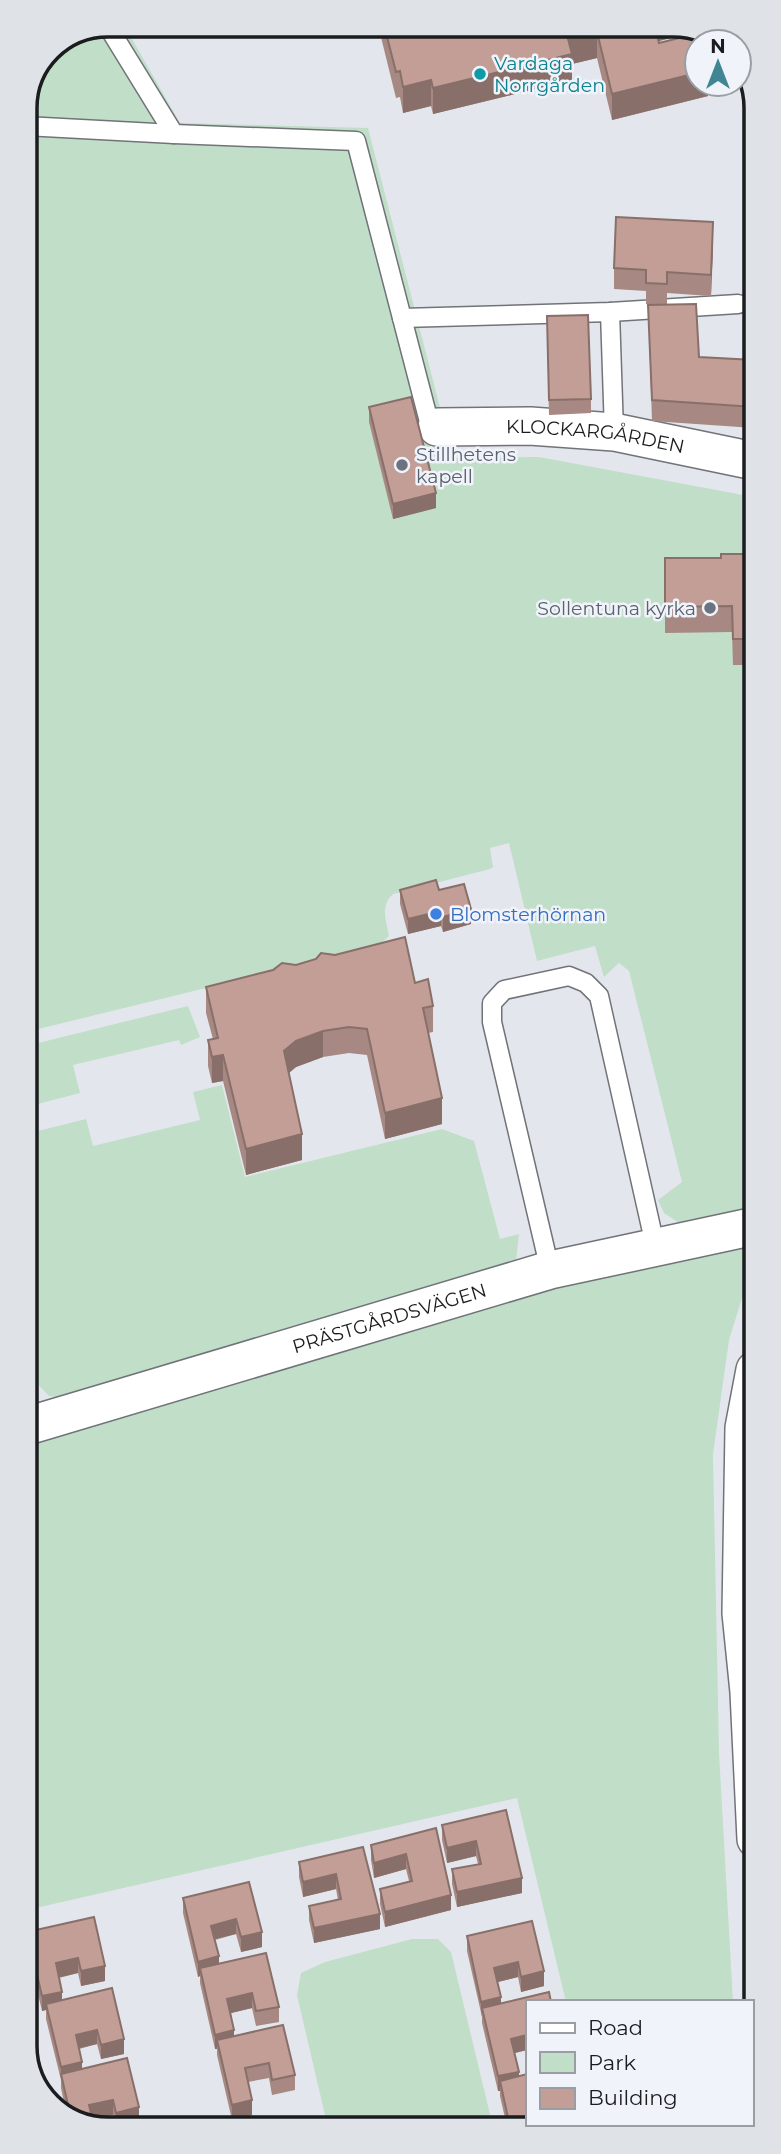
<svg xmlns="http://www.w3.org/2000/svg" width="781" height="2154" font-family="Montserrat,sans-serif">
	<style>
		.green { fill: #c1dec8 }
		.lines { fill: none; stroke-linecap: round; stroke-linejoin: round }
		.lane-casing { stroke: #707378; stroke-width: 21 }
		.street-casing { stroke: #707378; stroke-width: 40 }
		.lane { stroke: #fff; stroke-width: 18 }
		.street { stroke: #fff; stroke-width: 37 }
		.wall { fill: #a78882 }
		.shaded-wall { fill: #886f6a }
		.building { fill: #c29e97; stroke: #886f6a; stroke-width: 2 }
		.culture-dot { fill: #0f9aa8; stroke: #f0f4fa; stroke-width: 2.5 }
		.worship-dot { fill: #6b7280; stroke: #f0f4fa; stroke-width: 2.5 }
		.shop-dot { fill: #3f7fe0; stroke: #f0f4fa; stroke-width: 2.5 }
		.labels { text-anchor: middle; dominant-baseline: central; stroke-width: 5; stroke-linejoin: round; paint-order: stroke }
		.culture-label { font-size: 19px; fill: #0d838f; stroke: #f0f4fa; text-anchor: start }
		.street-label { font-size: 19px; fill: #1a1c1e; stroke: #f0f4fa }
		.worship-label { font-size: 19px; fill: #5b616d; stroke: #f0f4fa; text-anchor: start }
		.shop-label { font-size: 19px; fill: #366cbe; stroke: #f0f4fa; text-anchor: start }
		.rim { fill: none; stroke: #1a1c1e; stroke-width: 3.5 }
	</style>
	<rect width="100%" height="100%" fill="#e3e7ed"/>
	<g class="green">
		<path d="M108 25H124L180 123 368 128 453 458 539 457 754 497 755 1205 725 1216 681 1224 664 1213 658 1200 682 1182 629 971 619 963 604 977 595 946 537 961 509 843 490 848 493 867 490 869 393 894C380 906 386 920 389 936L378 946 26 1032 25 102 49 49Z"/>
		<path d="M188 1006 200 1037 181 1045 179 1040 73 1065 80 1093 26 1107V1046Z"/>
		<path d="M222 1085 245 1177 442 1129 474 1141 500 1239 519 1234 516 1261 506 1269 84 1400 49 1396 26 1372V1134L86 1119 93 1146 200 1120 193 1092Z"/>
		<path d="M744 1244 753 1251 754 1260 729 1340 713 1454 719 1753 733 2002H566L517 1798 27 1910V1445L307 1355 554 1288Z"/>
		<path d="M412 1939H438L451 1952 493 2127 328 2128 297 1995 301 1973 325 1962Z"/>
	</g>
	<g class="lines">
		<defs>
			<g id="lane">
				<path d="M107 25 174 134 356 141 428 418 437 427"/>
				<path d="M25 126 174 134"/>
				<path d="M610 312 614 432"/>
				<path d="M402 318 610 312 738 304"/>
				<path d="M550 1270 492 1022V1003L504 990 569 976 586 983 599 996 655 1245"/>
			</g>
			<g id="street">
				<path id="s1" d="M437 427 530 426 614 432 754 461"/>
				<path d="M755 1370 744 1428 741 1613 749 1692 756 1839"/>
				<path id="s2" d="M27 1426 550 1270 755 1226"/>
			</g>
		</defs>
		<use href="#lane" class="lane-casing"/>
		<use href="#street" class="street-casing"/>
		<use href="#lane" class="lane"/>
		<use href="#street" class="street"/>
	</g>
	<g class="wall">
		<path d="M378 25H679L686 27V34L658 41 659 43 708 84V96L612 120 597 58 572 64V80L433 114 431 106 403 113 400 97 396 98Z"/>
		<path d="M713 243 711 296 667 293V305L699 357 754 360V428L652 421 648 305H662L646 304V291L614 289V268Z"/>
		<path d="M547 331 591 399V413L549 415Z"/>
		<path d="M369 407 436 508 393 519 369 422Z"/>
		<path d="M754 554V665H733L732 632 665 633V558H721Z"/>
		<path d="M400 890H439L471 924 443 932 441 926 408 934 400 904Z"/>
		<path d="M296 965 415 983 433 1006V1032L428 1033 442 1124 385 1139 367 1055 349 1053 323 1057 296 1067 289 1073 302 1160 246 1175 223 1081 212 1083 208 1066V1040L213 1039 206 1013V987Z"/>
		<path d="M506 1810 522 1893 457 1907 452 1884V1869L478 1864 476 1856 447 1863 442 1840V1825Z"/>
		<path d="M436 1828 451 1910 385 1927 380 1904V1889L409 1881 406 1869 374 1878 371 1860V1845Z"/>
		<path d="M363 1847 380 1929 314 1943 309 1920V1906L338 1900 336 1889 303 1897 299 1877V1862Z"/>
		<path d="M249 1882 262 1947 241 1952 236 1934 215 1940 219 1964 279 2007V2022L256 2026 252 2008 231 2013 234 2036 295 2075V2090L272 2095 269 2078 248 2082 252 2115 232 2120 217 2055V2049H215L200 1983V1976L198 1977 183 1913V1898Z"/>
		<path d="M94 1917 105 1981 81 1986 78 1973 59 1978 62 2000 124 2054 101 2059 97 2044 79 2049 82 2068 139 2122 116 2128 113 2115 92 2119 94 2126 67 2116 61 2088V2080L46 2019V2010L42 2011 27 1948V1932Z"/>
		<path d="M532 1921 544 1986 521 1992 518 1977 497 1982 501 2004 527 2002V2050L514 2053 519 2076 533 2127H507L500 2096V2091H498L482 2023V2017L467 1951V1936Z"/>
	</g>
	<g class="shaded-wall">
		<path d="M652 25H679L686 27V34L652 43Z"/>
		<path d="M597 32V58L572 64V80L433 114V88L568 39Z"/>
		<path d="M697 73V84H708V96L612 120V94Z"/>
		<path d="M431 80V106L403 113V87Z"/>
		<path d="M713 222V243L711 296V275Z"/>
		<path d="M436 493V508L393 519V504Z"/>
		<path d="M471 909V924L443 932V917Z"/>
		<path d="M441 911V926L408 934V919Z"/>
		<path d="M323 1031V1057L296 1067 284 1077V1051L296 1041Z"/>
		<path d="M223 1055V1081L212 1083V1057Z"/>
		<path d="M442 1098V1124L385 1139V1113Z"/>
		<path d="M302 1134V1160L246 1175V1149Z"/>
		<path d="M476 1841V1856L447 1863V1848Z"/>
		<path d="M406 1854V1869L374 1878V1863Z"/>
		<path d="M336 1874V1889L303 1897V1882Z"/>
		<path d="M522 1878V1893L457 1907V1892Z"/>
		<path d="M451 1895V1910L385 1927V1912Z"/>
		<path d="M380 1914V1929L314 1943V1928Z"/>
		<path d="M236 1919V1934L211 1940V1926Z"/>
		<path d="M262 1932V1947L241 1952V1937Z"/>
		<path d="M219 1956V1971L200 1968V1976L198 1977V1962Z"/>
		<path d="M78 1958V1973L56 1978V1963Z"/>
		<path d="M518 1962V1977L494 1983V1968Z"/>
		<path d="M105 1966V1981L81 1986V1971Z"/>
		<path d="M544 1971V1986L521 1992V1977Z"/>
		<path d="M62 1992V2007L46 2004V2010L42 2011V1996Z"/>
		<path d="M252 1993V2008L227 2014V1999Z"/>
		<path d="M501 1997V2012L482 2008 481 2017V2002Z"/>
		<path d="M97 2030V2044L76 2049V2035Z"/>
		<path d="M234 2030V2044L217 2040V2049H215V2035Z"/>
		<path d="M527 2035V2050L511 2054V2039Z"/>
		<path d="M124 2039V2054L101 2059V2045Z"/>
		<path d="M82 2062V2077L61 2075V2067Z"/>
		<path d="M519 2072V2087L500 2081V2091H498V2076Z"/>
		<path d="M113 2100V2115L89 2120V2105Z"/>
		<path d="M252 2100V2115L232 2120V2105Z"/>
		<path d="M139 2107V2122L116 2128V2113Z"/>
		<rect x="557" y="2124" width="22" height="3"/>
	</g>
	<g class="building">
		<path d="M384 25H654L659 43 699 33 701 42H697V73L612 94 597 32 568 39 572 54 433 88 431 80 403 87 400 71 396 72Z"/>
		<path d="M616 217 713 222 711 275 667 272V284L646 283V270L614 268Z"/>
		<path d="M696 304 699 357 754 360V407L652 400 648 305Z"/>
		<path d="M588 315 591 399 549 400 547 316Z"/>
		<path d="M411 397 436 493 393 504 369 407Z"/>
		<path d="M721 554H754V639H733L732 606 665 607V558H721Z"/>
		<path d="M436 880 439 890 464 884 471 909 443 917 441 911 408 919 400 890Z"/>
		<path d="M405 937 415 983 428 979 433 1006 423 1008 442 1098 385 1113 367 1029 349 1027 323 1031 296 1041 284 1051 302 1134 246 1149 223 1055 212 1057 208 1040 218 1038 206 987 273 970 282 963 296 965 316 959 321 953 335 955Z"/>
		<path d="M506 1810 522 1878 457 1892 452 1869 481 1864 476 1841 447 1848 442 1825Z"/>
		<path d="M436 1828 451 1895 385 1912 380 1889 412 1881 406 1854 374 1863 371 1845Z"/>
		<path d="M363 1847 380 1914 314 1928 309 1906 341 1899 336 1874 303 1882 299 1862Z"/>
		<path d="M249 1882 262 1932 241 1937 236 1919 211 1926 219 1956 198 1962 183 1898Z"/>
		<path d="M94 1917 105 1966 81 1971 78 1958 56 1963 62 1992 42 1996 27 1932Z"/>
		<path d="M532 1921 544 1971 521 1977 518 1962 494 1968 501 1997 481 2002 467 1936Z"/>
		<path d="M266 1953 279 2007 256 2011 252 1993 227 1999 234 2030 215 2035 200 1968Z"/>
		<path d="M112 1988 124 2039 101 2045 97 2030 76 2035 82 2062 61 2067 46 2004Z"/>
		<path d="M549 1992 551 2002H527V2035L511 2039 519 2072 498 2076 482 2008Z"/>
		<path d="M283 2025 295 2075 272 2080 269 2063 245 2068 252 2100 232 2105 217 2040Z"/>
		<path d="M127 2058 139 2107 116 2113 113 2100 89 2105 94 2126 71 2118 61 2074Z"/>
		<path d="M527 2074V2124H532L533 2127H510L500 2081Z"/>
	</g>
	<circle class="culture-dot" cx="480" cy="74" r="7"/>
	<g class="worship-dot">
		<circle cx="402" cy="465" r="7"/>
		<circle cx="710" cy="608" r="7"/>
	</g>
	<circle class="shop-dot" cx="436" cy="914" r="7"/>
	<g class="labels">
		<g class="culture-label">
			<text x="494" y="63">Vardaga<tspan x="494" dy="22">Norrgården</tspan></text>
		</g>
		<g class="street-label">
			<text stroke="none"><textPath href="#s1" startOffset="159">KLOCKARGÅRDEN</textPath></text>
			<text stroke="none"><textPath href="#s2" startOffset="378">PRÄSTGÅRDSVÄGEN</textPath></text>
		</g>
		<g class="worship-label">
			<text x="416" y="454">Stillhetens<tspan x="416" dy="22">kapell</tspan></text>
			<text x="696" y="608" text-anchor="end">Sollentuna kyrka</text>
		</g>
		<g class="shop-label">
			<text x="450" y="914">Blomsterhörnan</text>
		</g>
	</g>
	<path d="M0 0H781V2154H0ZM108 37H673A71 71 0 0 1 744 108V2046A71 71 0 0 1 673 2117H108A71 71 0 0 1 37 2046V108A71 71 0 0 1 108 37Z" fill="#dfe3e8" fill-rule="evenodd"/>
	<path class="rim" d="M108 37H673A71 71 0 0 1 744 108V2046A71 71 0 0 1 673 2117H108A71 71 0 0 1 37 2046V108A71 71 0 0 1 108 37Z"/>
	<rect x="526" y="2000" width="228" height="126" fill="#f0f4fa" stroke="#9a9ea2" stroke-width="2"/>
	<rect x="540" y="2023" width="35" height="10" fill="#ffffff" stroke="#9a9ea2" stroke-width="2"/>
	<text x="588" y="2035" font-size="21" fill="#1a1c1e">Road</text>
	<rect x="540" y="2052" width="35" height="21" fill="#c1dec8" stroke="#9a9ea2" stroke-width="2"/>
	<text x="588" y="2070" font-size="21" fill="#1a1c1e">Park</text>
	<rect x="540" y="2088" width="35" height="21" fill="#c29e97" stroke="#9a9ea2" stroke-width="2"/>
	<text x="588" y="2105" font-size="21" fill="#1a1c1e">Building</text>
	<g transform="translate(718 63)"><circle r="33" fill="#f0f4fa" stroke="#9a9ea2" stroke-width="2"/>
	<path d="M0-5L12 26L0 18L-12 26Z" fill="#408692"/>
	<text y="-10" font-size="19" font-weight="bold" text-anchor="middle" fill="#1a1c1e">N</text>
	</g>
</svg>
